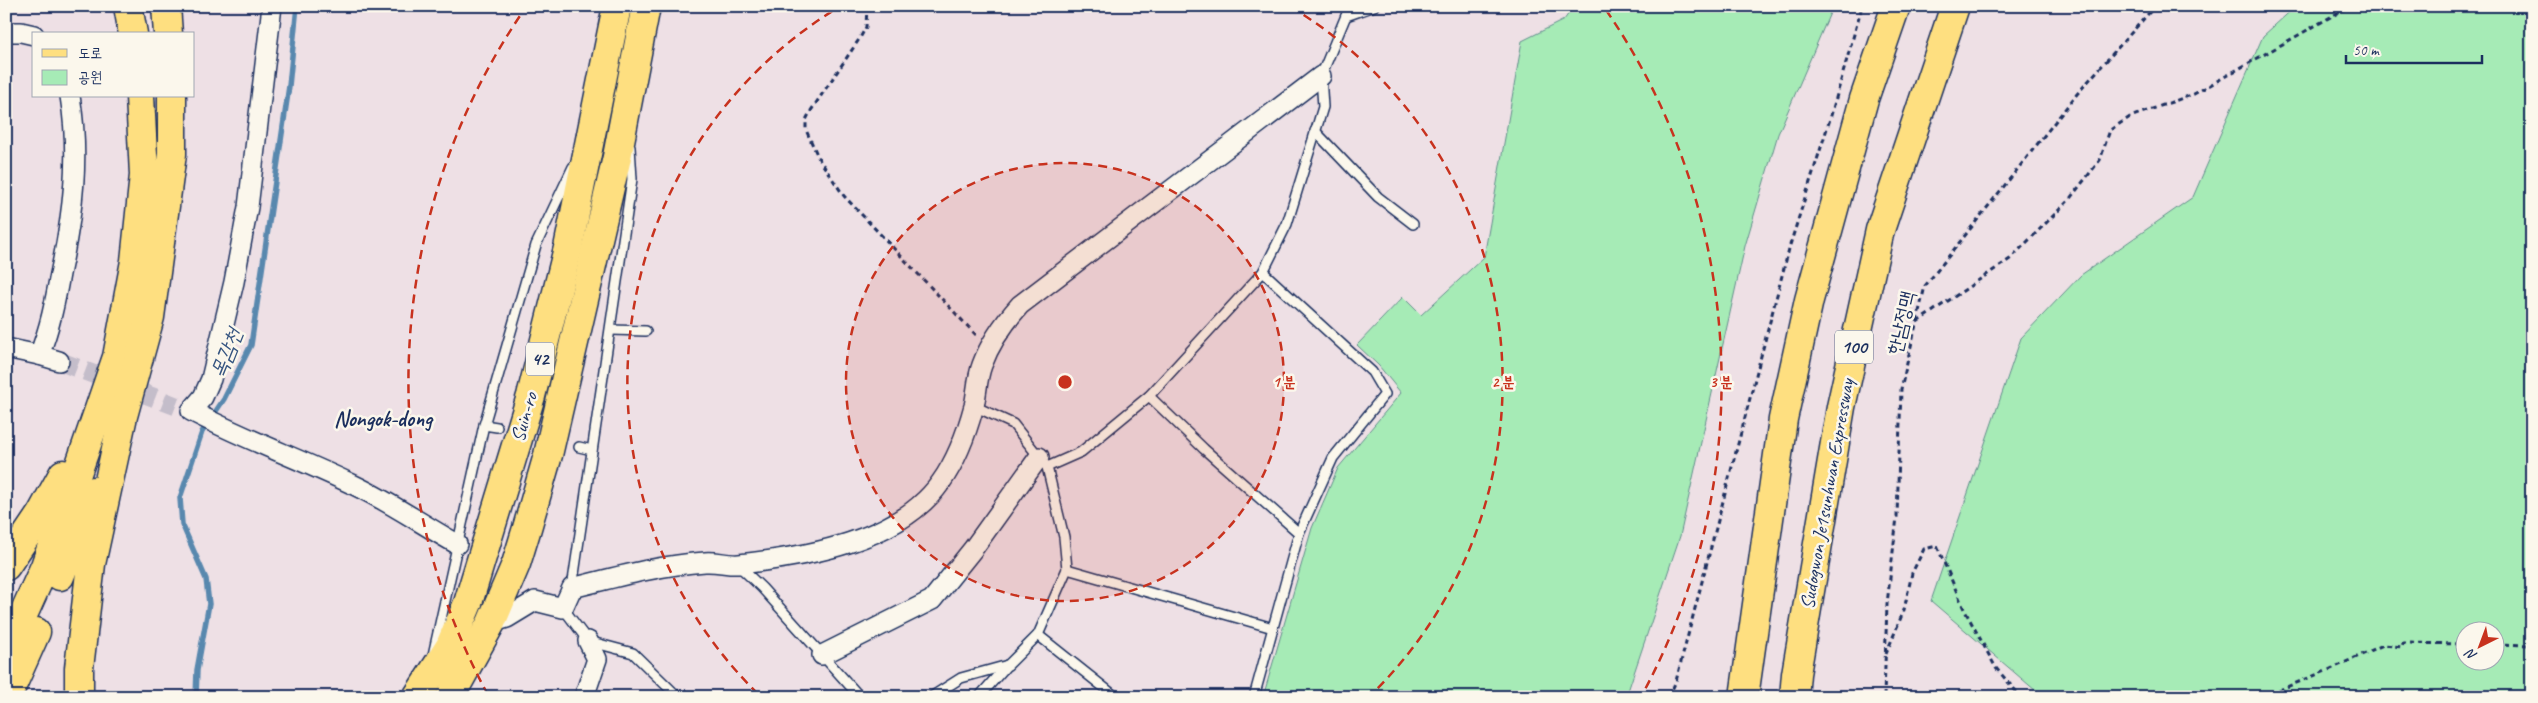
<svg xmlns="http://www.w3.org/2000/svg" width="2538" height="703" font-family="Caveat,'Poor Story',sans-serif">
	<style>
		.green { fill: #a6ebb6; stroke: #608d8a; fill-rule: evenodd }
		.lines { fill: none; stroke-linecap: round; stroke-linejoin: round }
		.stream { stroke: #5988ae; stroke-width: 5.5 }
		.minor-tunnel { stroke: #c4bdca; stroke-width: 19; stroke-dasharray: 19 9; stroke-linecap: butt }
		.service-casing { stroke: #1b2f5e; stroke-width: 12 }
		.minor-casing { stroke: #1b2f5e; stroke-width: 22 }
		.primary-casing { stroke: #1b2f5e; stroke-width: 31 }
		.motorway-casing { stroke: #1b2f5e; stroke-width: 31 }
		.path { stroke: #1b2f5e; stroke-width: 3; stroke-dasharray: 5 4; stroke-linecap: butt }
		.service { stroke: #fbf7ec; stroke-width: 9 }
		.minor { stroke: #fbf7ec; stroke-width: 19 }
		.primary { stroke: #fedf80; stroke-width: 28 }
		.motorway { stroke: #fedf80; stroke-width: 28 }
		.ring { fill: none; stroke: #c8321e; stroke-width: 2.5; stroke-dasharray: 9 6 }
		.labels { text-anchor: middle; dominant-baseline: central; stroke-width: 5; stroke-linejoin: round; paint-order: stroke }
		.shield { fill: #fbf7ec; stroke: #5e6b89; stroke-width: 1 }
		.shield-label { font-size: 19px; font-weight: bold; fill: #1b2f5e }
		.street-label { font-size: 20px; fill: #1b2f5e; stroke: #fbf7ec }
		.water-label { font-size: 21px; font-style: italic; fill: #355480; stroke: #fbf7ec }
		.quarter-label { font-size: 22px; font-weight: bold; fill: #1b2f5e; stroke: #fbf7ec }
		.centre { fill: #c8321e; stroke: #fbf7ec; stroke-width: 2.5 }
		.ring-label { font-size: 15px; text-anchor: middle; font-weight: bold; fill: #c8321e; stroke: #fbf7ec; stroke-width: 5; stroke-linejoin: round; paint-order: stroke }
	</style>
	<rect width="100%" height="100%" fill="#eee0e5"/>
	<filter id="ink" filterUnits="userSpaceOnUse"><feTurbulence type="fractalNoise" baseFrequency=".02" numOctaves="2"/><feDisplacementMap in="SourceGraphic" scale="10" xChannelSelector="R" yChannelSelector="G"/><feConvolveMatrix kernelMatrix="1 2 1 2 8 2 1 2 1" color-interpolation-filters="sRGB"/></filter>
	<g filter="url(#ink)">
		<g class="green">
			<path d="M1574 6H1833L1778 134 1745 246 1680 536 1626 697H1263L1312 528 1338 468 1401 393 1379 366 1357 345 1403 297 1421 315 1484 257 1522 41 1564 20Z"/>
			<path d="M2296 6H2532V697H2043L1931 601 2021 338 2081 275 2193 197 2263 36ZM2466 630H2496V660H2466Z"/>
		</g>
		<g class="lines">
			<path class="stream" d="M196 697 197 670 209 604 206 579 182 524 180 498 202 432 224 399 251 345 289 86 297 6"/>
			<path class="minor-tunnel" d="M59 361 176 406"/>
			<defs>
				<g id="service">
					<path d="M1346 16 1374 6"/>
					<path d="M1315 131 1378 197 1413 224"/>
					<path d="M611 330 646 331"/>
					<path d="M1149 396 1204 449 1299 533"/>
					<path d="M484 425 497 427"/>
					<path d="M579 447 592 450"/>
					<path d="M1047 467 1081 452 1149 396 1263 272 1287 224 1323 107 1321 76 1350 6"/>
					<path d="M738 565 762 588 860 697"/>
					<path d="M1067 569 1273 628"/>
					<path d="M572 588 632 179 630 147"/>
					<path d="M563 608 588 641 633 653 678 697"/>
					<path d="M1038 635 1116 697"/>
					<path d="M433 655 484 425 536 245 573 167"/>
					<path d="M931 697 961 678 1008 665 1038 635 1067 569 1064 537 1047 467 1013 424 974 406"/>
					<path d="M979 697 1007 665"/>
					<path d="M1254 697 1299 533 1333 458 1385 394 1372 372 1263 272"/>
				</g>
				<g id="minor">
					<path d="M272 6 248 207 234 282 211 379 203 397 191 411C244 439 300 459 354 485 390 502 423 525 457 544"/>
					<path d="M6 32H21L34 35"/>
					<path d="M6 348 39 355C50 328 55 302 60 274 73 214 80 157 70 96"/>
					<path d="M39 355 59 361"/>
					<path d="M491 623 507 618 535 601 563 608 572 588C616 577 660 565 705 562 717 561 728 565 739 564 806 557 900 541 941 482 956 461 967 432 974 406 977 393 977 378 982 365 990 343 1004 323 1020 305L1321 76"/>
					<path d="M822 655 932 600 973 549 1039 457"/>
					<path d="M584 697 597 659 588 641"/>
				</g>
				<g id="primary">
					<path d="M417 697 450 646 468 603 531 396 568 248 617 6"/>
					<path d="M450 697 491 623 516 564 527 528 548 455 617 157 646 6"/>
				</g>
				<g id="motorway">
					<path d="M128 6 133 34"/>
					<path d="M166 6 168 34"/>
					<path d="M6 566 41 514 63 474"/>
					<path d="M60 576 94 491"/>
					<path d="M6 653 45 566 117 357 135 261 144 175 140 96"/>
					<path d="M7 697 36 632"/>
					<path d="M79 697V668L91 564 123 416 150 317 172 154V96"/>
					<path d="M1744 697 1783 419 1809 300 1864 99 1896 6"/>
					<path d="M1794 697 1796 674 1841 407 1880 230 1955 6"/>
				</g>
			</defs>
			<use href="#service" class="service-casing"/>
			<use href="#minor" class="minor-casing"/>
			<use href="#primary" class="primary-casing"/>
			<use href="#motorway" class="motorway-casing"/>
			<g class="path">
				<path d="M867 6 866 27 860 38 810 112 806 120V130L819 159 844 196 977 336"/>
				<path d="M1917 322 2010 259 2068 201 2100 160 2110 130 2130 117 2194 94 2350 6"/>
				<path d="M2496 644 2532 645"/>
				<path d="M1886 654 1904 610 1912 573 1924 549 1937 546 1964 609 1996 668 2021 697"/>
				<path d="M1669 697 1676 681 1790 245 1830 119 1862 6"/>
				<path d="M1884 697 1887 604 1897 517 1901 389 1925 286 2077 94 2155 6"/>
				<path d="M2262 697 2333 668 2383 645 2402 647 2403 643 2466 644"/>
			</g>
			<use href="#service" class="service"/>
			<use href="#minor" class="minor"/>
			<use href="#primary" class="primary"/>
			<use href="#motorway" class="motorway"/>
		</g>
	</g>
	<circle cx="1065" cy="382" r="219" fill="#c8321e" fill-opacity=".12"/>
	<g class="ring">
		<circle cx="1065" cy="382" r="219"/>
		<path d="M758 694A438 438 0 0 1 839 7M1291 7A438 438 0 0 1 1372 694"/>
		<path d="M488 695A656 656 0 0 1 524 10M1606 10A656 656 0 0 1 1642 695"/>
	</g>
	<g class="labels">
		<g class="shield">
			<rect x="1835" y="330.5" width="38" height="33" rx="4"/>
			<rect x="526" y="342.5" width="28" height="33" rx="4"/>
		</g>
		<g class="shield-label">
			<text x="1854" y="347">100</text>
			<text x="540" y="359">42</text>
		</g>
		<g class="street-label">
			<text transform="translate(1901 323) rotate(-77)">한남정맥</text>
			<text transform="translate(524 417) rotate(-74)">Suin-ro</text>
			<text transform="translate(1827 494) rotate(-80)">Sudogwon Je1sunhwan Expressway</text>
		</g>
		<g class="water-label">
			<text transform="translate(226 353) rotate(-68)">목감천</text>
		</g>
		<g class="quarter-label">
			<text x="383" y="419">Nongok-dong</text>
		</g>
	</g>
	<circle cx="1065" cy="382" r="8" class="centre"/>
	<g class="ring-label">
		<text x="1284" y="387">1 분</text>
		<text x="1503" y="387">2 분</text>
		<text x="1721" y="387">3 분</text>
	</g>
	<rect width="2538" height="703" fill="none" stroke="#fbf7ec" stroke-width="25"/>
	<rect x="12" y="12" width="2513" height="678" fill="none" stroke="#1b2f5e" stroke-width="2" filter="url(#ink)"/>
	<rect x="32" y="32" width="162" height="65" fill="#fbf7ec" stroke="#a1a7b3"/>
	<rect x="42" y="49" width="25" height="8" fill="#fedf80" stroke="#a1a7b3"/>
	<text x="78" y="58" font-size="15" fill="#1b2f5e">도로</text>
	<rect x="42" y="70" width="25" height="15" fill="#a6ebb6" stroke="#a1a7b3"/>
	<text x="78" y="82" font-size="15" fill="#1b2f5e">공원</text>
	<g transform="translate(2480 646) rotate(222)"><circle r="24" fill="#fbf7ec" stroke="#a1a7b3"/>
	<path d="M0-4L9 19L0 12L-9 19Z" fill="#c8321e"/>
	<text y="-8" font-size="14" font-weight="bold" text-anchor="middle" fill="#1b2f5e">N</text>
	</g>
	<path d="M2346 55v8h136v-8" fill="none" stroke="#1b2f5e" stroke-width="2.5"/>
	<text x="2353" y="55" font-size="15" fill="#1b2f5e" stroke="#fbf7ec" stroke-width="4" paint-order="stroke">50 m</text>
</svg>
